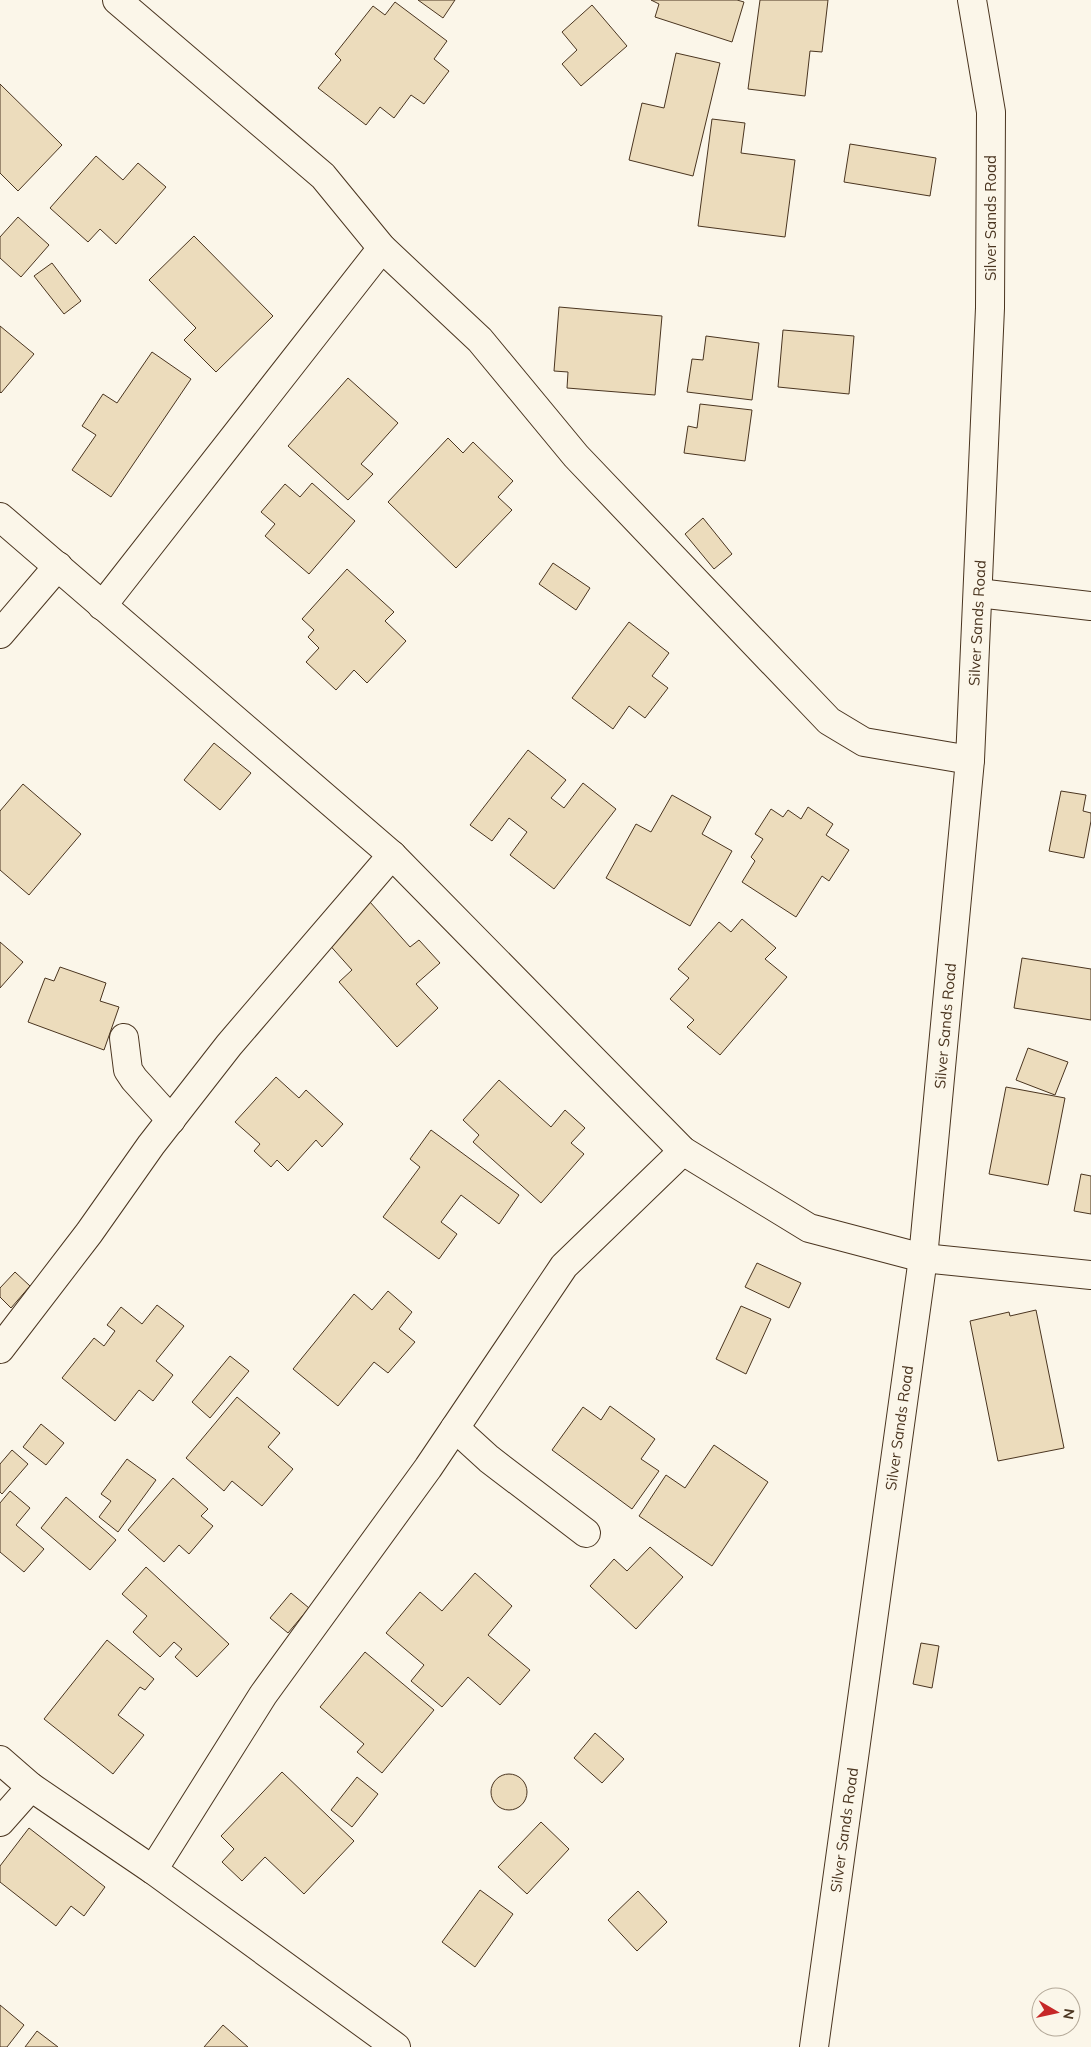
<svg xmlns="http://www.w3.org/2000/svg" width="1091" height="2047" font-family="Mulish,sans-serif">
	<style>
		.building { fill: #ecdcbc; stroke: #4a3520 }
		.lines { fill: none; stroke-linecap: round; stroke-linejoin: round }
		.street-casing { stroke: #4a3520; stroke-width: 30 }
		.secondary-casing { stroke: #4a3520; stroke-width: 30 }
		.street { stroke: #fbf6e9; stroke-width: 28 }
		.secondary { stroke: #fbf6e9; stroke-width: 28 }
		.labels { text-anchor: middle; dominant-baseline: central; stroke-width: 4; stroke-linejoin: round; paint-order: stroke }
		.street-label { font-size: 15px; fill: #4a3520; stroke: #fbf6e9 }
	</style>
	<rect width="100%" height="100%" fill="#fbf6e9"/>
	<g class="building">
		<path d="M418 0H455L443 18Z"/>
		<path d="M651 0H737L744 2 732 42 655 17 659 4Z"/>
		<path d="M760 0H828L822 52 810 51 805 96 748 89Z"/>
		<path d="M395 2 447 41 434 59 449 71 424 104 411 95 394 118 380 107 366 125 318 88 341 60 335 54 373 6 385 15Z"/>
		<path d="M592 5 627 46 581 86 562 64 577 50 562 32Z"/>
		<path d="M676 53 720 63 693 176 629 160 642 103 664 108Z"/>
		<path d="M0 84 62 145 18 191 0 173Z"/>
		<path d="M712 119 745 123 741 153 795 160 785 237 698 226Z"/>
		<path d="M850 144 936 158 930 196 844 182Z"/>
		<path d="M96 156 123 180 138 163 166 187 116 244 100 229 88 242 50 208Z"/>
		<path d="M18 217 49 245 21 277 0 258V237Z"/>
		<path d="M194 236 273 316 216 372 184 340 196 328 149 280Z"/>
		<path d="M52 263 81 301 64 314 34 276Z"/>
		<path d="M559 307 662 316 655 395 567 388 568 372 554 371Z"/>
		<path d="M0 326 34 354 1 393 0 392Z"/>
		<path d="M783 330 854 336 849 394 778 387Z"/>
		<path d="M706 336 759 343 752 400 687 392 692 359 703 360Z"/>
		<path d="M152 352 191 379 111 497 72 470 96 435 82 426 103 394 117 403Z"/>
		<path d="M348 378 398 423 361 464 373 474 348 500 288 446Z"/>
		<path d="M700 404 752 410 745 461 684 453 688 426 697 428Z"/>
		<path d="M448 438 463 453 473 442 513 481 498 497 512 510 456 568 388 502Z"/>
		<path d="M312 483 355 521 309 574 265 536 275 524 261 512 285 484 300 497Z"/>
		<path d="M703 518 732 554 714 569 685 534Z"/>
		<path d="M553 563 590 588 576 610 539 584Z"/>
		<path d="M347 569 394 612 385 621 406 641 367 683 354 670 336 690 306 662 319 648 308 637 314 630 302 619Z"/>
		<path d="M629 622 669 653 652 676 668 688 645 718 629 706 613 729 572 698Z"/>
		<path d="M214 743 251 773 220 810 184 780Z"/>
		<path d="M528 750 566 780 551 798 564 808 583 783 616 809 554 889 510 855 527 832 509 818 492 841 470 825Z"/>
		<path d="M23 784 81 834 29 895 0 870V811Z"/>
		<path d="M1061 791 1086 795 1083 811 1091 813V821L1084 858 1049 851Z"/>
		<path d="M672 795 711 817 702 834 732 851 690 926 606 878 636 824 651 832Z"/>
		<path d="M808 807 833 824 826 835 849 850 829 881 822 876 796 917 742 882 755 861 751 857 763 839 755 834 771 809 783 817 788 810 801 819Z"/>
		<path d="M370 902 410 947 419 940 440 963 416 984 438 1008 397 1047 339 982 352 970 326 941Z"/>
		<path d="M742 919 776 948 765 959 787 977 720 1055 687 1027 694 1020 670 999 689 978 678 969 719 922 731 932Z"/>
		<path d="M0 942 23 962 0 988Z"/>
		<path d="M1022 958 1091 969V1020L1014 1008Z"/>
		<path d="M60 967 106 983 100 1001 119 1007 104 1050 28 1022 45 978 54 981Z"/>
		<path d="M1028 1048 1068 1062 1055 1095 1016 1080Z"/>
		<path d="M276 1077 299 1098 306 1090 343 1124 322 1147 316 1140 288 1171 277 1160 271 1167 254 1151 260 1144 235 1122Z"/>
		<path d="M499 1080 551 1127 565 1110 585 1128 571 1143 584 1154 541 1203 473 1142 479 1135 463 1120Z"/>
		<path d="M1006 1087 1065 1098 1048 1185 989 1174Z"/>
		<path d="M431 1130 519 1195 499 1224 461 1195 441 1222 457 1234 439 1259 383 1217 420 1167 410 1159Z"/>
		<path d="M1081 1174 1091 1176V1214L1074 1211Z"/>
		<path d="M757 1263 801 1283 789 1308 745 1287Z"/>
		<path d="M15 1272 30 1286 11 1308 0 1297V1288Z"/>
		<path d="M388 1291 412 1312 399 1329 415 1342 388 1373 374 1362 338 1406 293 1369 354 1294 372 1310Z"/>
		<path d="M157 1305 184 1326 156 1361 173 1375 153 1401 139 1390 115 1421 62 1378 94 1338 104 1346 115 1331 107 1325 121 1307 142 1324Z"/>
		<path d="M741 1306 771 1319 746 1374 716 1359Z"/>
		<path d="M1036 1310 1064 1448 998 1461 970 1321 1009 1312 1010 1316Z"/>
		<path d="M230 1356 249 1371 210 1418 192 1402Z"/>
		<path d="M237 1397 280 1433 268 1447 293 1469 262 1506 232 1481 224 1491 186 1458Z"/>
		<path d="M610 1406 655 1439 641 1459 659 1471 632 1509 552 1450 583 1407 601 1420Z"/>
		<path d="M41 1424 64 1443 46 1465 23 1447Z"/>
		<path d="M714 1445 768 1482 712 1566 639 1516 666 1475 685 1488Z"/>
		<path d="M12 1450 28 1464 2 1494 0 1492V1464Z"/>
		<path d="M127 1459 156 1480 118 1532 99 1517 111 1501 101 1494Z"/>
		<path d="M173 1478 208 1509 201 1516 213 1526 189 1554 179 1545 164 1562 128 1530Z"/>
		<path d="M10 1491 30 1508 16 1525 44 1549 24 1572 0 1552V1503Z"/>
		<path d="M66 1497 116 1540 90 1570 41 1528Z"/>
		<path d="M650 1547 683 1577 636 1629 590 1586 614 1559 627 1571Z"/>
		<path d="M146 1567 229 1644 197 1677 175 1657 182 1649 174 1642 160 1657 133 1632 147 1616 122 1594Z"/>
		<path d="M475 1573 512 1606 488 1635 530 1670 500 1705 468 1677 442 1707 411 1681 424 1665 386 1633 420 1592 442 1611Z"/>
		<path d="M291 1593 309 1608 288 1633 270 1618Z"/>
		<path d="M107 1640 154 1679 145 1690 140 1687 118 1715 144 1735 113 1774 44 1719Z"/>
		<path d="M921 1643 939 1646 932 1688 913 1684Z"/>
		<path d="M365 1652 434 1710 382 1773 357 1752 364 1744 320 1707Z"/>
		<path d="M595 1733 624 1759 602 1783 574 1758Z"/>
		<path d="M282 1772 354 1841 304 1894 265 1857 242 1881 222 1862 234 1849 221 1836Z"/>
		<circle cx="509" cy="1792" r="18"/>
		<path d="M357 1777 378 1794 352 1827 331 1810Z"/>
		<path d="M541 1822 569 1849 527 1894 498 1867Z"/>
		<path d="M29 1828 105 1887 84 1916 71 1906 56 1926 0 1882V1866Z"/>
		<path d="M480 1890 513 1914 475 1967 442 1942Z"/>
		<path d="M638 1891 667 1922 637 1951 608 1920Z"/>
		<path d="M0 2005 24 2025 7 2047H0Z"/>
		<path d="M223 2025 248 2047H204Z"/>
		<path d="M37 2031 58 2047H25Z"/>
	</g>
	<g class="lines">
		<defs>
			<g id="street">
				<path d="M117 0 323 176 382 248 480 340 576 456 829 721 864 742 970 760"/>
				<path d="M0 517 392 855 683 1151 809 1228 923 1258 1091 1275"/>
				<path d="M978 593 1091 606"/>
				<path d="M102 606 382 248"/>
				<path d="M0 634 58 566"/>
				<path d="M124 1038 128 1070 134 1079 171 1120"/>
				<path d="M0 1349 89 1233 151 1145 229 1045 392 855"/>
				<path d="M455 1428 489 1459 586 1533"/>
				<path d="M0 1760 31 1787 153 1870 396 2047"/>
				<path d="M0 1822 31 1787"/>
				<path d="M153 1870 263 1695 428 1468 564 1266 683 1151"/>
			</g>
			<path id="secondary" d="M814 2047 923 1258 970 760 990 308 991 112 972 0"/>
		</defs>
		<use href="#street" class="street-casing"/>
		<use href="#secondary" class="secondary-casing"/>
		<use href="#street" class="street"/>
		<use href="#secondary" class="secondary"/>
	</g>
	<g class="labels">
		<g class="street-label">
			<text transform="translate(990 218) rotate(-90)">Silver Sands Road</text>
			<text transform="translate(977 623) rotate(-87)">Silver Sands Road</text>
			<text transform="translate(945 1026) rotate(-85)">Silver Sands Road</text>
			<text transform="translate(899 1428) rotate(-82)">Silver Sands Road</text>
			<text transform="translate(844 1830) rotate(-82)">Silver Sands Road</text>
		</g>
	</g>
	<g transform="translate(1056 2012) rotate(99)"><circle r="24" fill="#fbf6e9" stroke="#b4a999"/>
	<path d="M0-4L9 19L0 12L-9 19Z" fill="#c62828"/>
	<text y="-8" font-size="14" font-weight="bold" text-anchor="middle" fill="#4a3520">N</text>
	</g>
</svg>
